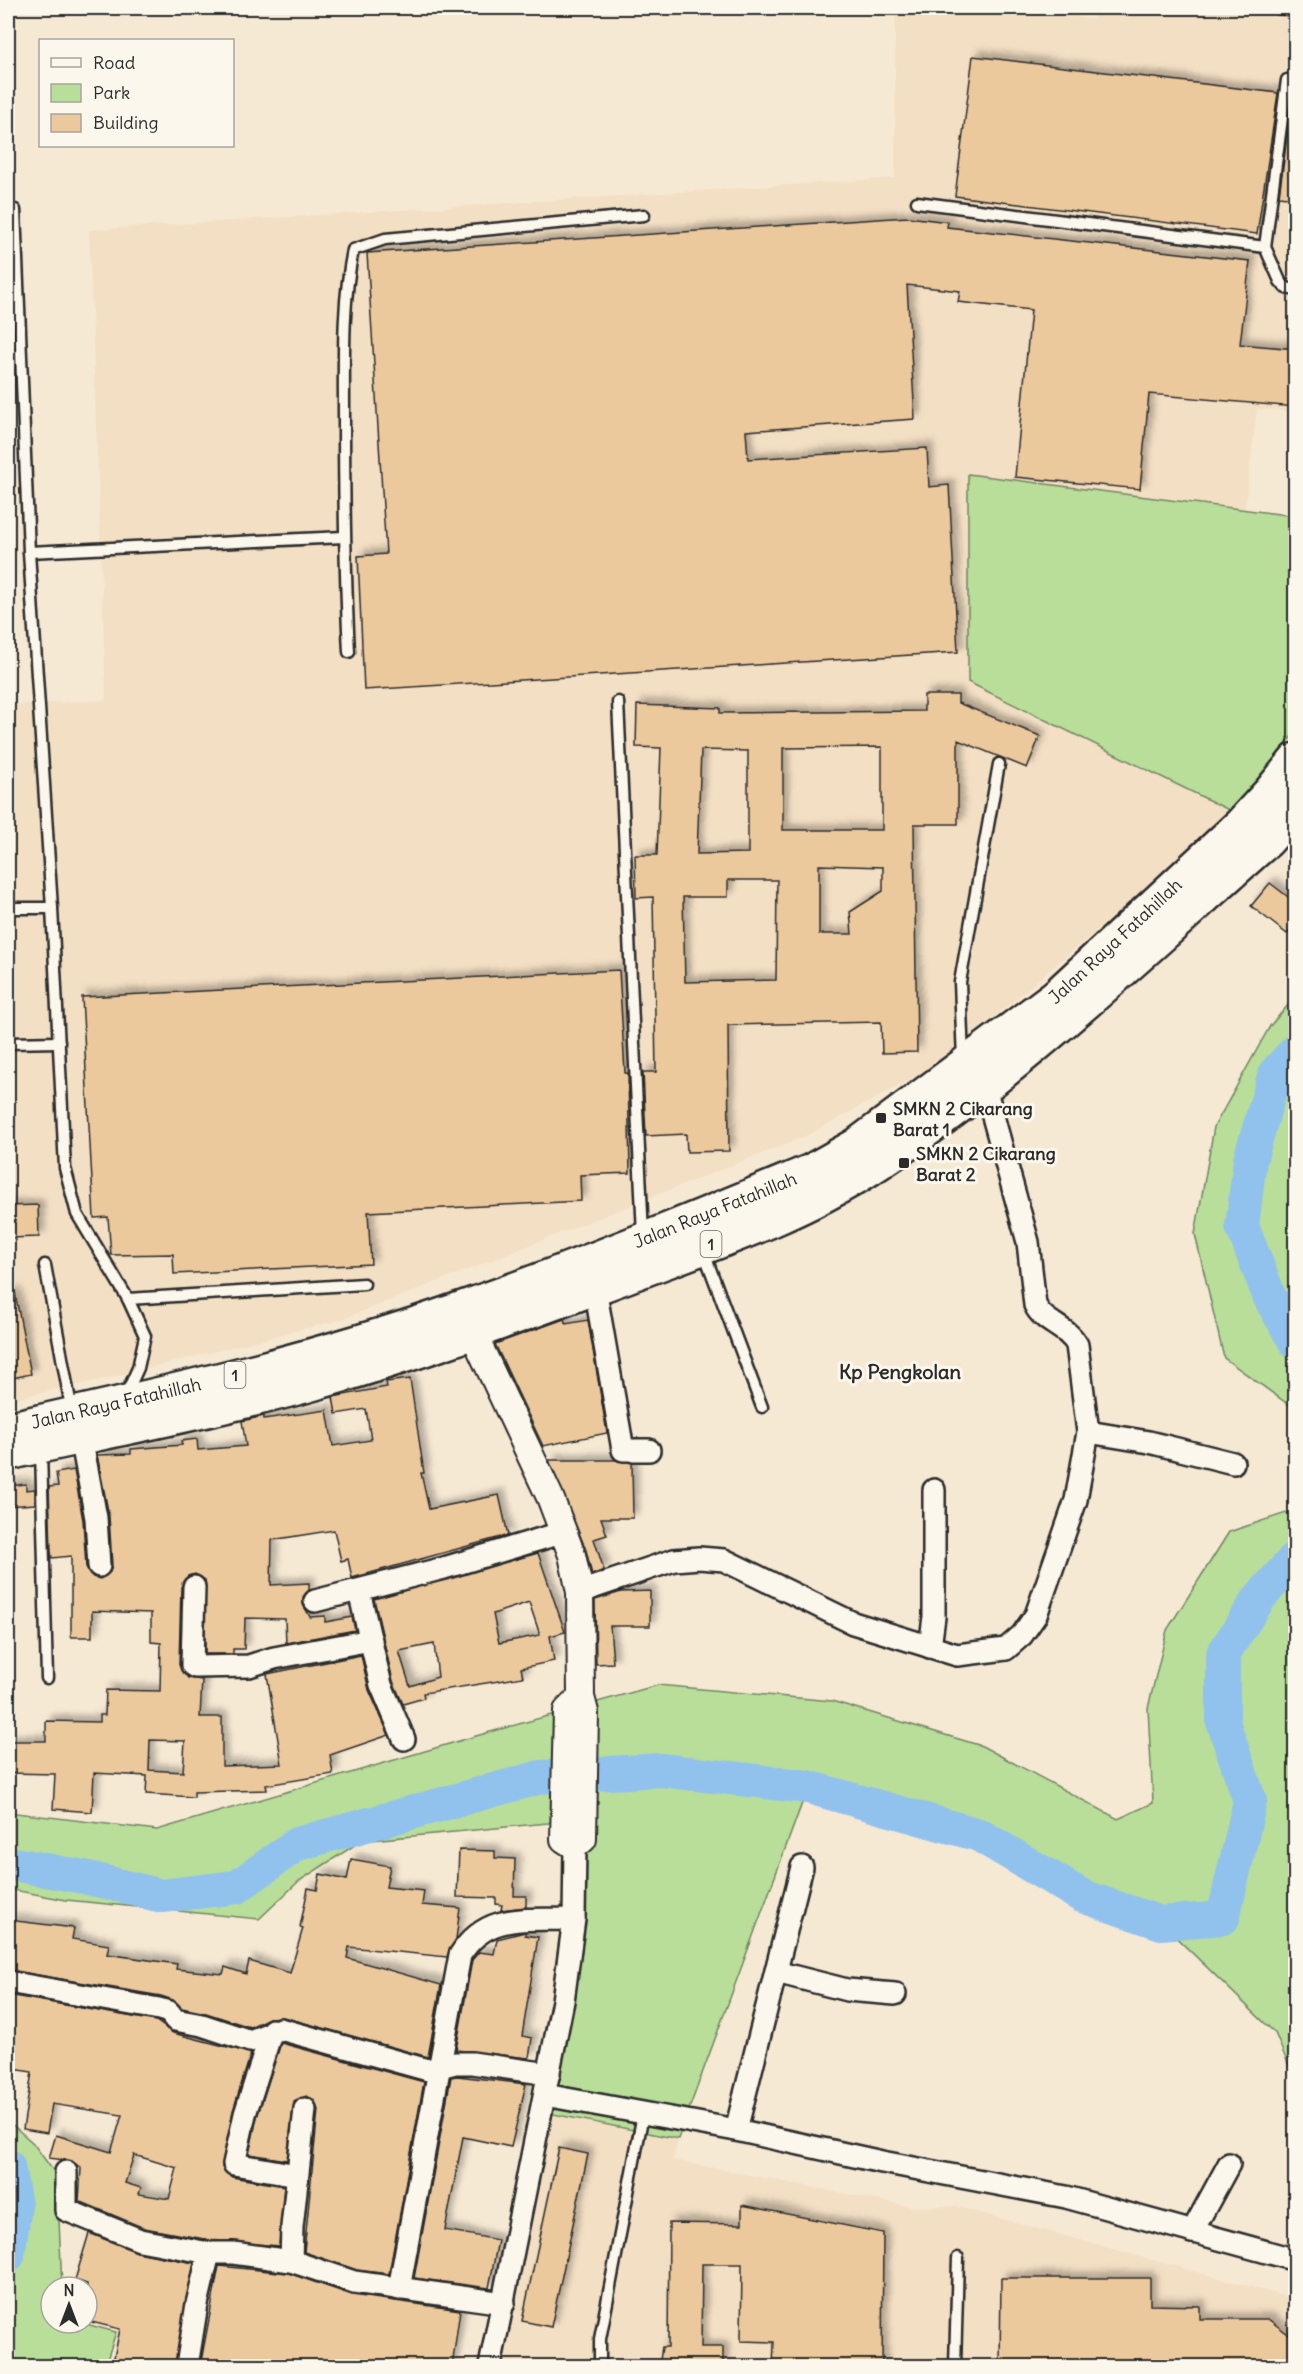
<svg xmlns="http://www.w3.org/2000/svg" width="1303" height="2374" font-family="Delius,sans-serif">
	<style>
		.built { fill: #f3dfc4 }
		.green { fill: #b8de9a; stroke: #728462; stroke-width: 1.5 }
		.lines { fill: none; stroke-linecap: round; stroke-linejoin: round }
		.river { stroke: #91c2ed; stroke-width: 34 }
		.building { fill: #ecc99d; stroke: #2b2b2b; stroke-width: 1.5; fill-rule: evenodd; filter: url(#shadow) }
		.service-casing { stroke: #2b2b2b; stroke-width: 15 }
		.minor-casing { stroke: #2b2b2b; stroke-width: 26 }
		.tertiary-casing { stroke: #2b2b2b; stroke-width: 30 }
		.trunk-casing { stroke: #2b2b2b; stroke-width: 38 }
		.service { stroke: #fbf7ec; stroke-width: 10 }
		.minor { stroke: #fbf7ec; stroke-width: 21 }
		.tertiary { stroke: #fbf7ec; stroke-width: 26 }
		.trunk { stroke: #fbf7ec; stroke-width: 33 }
		.poi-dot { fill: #2b2b2b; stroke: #fbf7ec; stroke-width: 2 }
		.labels { text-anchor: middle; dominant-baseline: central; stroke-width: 6; stroke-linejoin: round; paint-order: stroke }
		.shield { fill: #fbf7ec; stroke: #696865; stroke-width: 1.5 }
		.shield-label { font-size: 16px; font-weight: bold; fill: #2b2b2b }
		.street-label { font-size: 18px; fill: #2b2b2b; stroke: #fbf7ec }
		.poi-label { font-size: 18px; font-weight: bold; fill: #2b2b2b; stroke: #fbf7ec; text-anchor: start }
		.neighbourhood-label { font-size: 20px; font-weight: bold; fill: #2b2b2b; stroke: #fbf7ec }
	</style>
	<defs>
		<filter id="shadow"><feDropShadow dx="5.5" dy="-5.5" stdDeviation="3" flood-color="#0004"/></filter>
	</defs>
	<rect width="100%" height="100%" fill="#f6e9d4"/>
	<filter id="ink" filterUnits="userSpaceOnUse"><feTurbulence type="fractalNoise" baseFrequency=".0167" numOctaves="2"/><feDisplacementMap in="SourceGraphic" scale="12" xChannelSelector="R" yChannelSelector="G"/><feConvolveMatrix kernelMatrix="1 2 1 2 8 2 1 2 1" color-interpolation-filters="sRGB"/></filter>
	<g filter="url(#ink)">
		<g class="built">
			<path d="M895 8H1011L1093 19 1095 8H1295V412L1257 409 1245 509 969 474 1235 813 939 1064 804 1137 343 1319 106 1379 8 1400V705L106 700 89 230 895 178Z"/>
			<path d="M553 2114 678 2139 673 2160 914 2207 956 2206 1295 2299V2366H502Z"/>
		</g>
		<g class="green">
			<path d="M968 474 1295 516V732L1235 813 968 682Z"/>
			<path d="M1295 997V1419L1289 1405 1224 1358 1195 1234 1214 1127 1270 1026Z"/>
			<path d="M1295 1510V2080L1275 2033 1161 1923 1079 1894 979 1835 808 1787 678 2139 553 2114 578 1945 579 1820 361 1841 299 1881 259 1919 66 1900 8 1889V1812L157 1830 476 1736 658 1685 832 1701 982 1746 1118 1819 1153 1803 1148 1708 1167 1630 1229 1532Z"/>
			<path d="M8 2121 33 2143 57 2176 62 2287H51V2323H82L116 2332 105 2366H8Z"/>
		</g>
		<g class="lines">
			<g class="river">
				<path d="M1296 1050 1275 1073 1250 1160 1242 1226 1270 1298 1296 1343"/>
				<path d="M8 1863 84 1877 162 1896 237 1887 297 1844 541 1777 661 1770 808 1787 979 1835 1082 1896 1161 1923 1223 1918 1250 1801 1223 1722V1654L1260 1597 1296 1557"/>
				<path d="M8 2166 15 2205 8 2256"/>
			</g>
		</g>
		<g class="building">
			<path d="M973 56 1278 93 1257 234 955 196Z"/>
			<path d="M1293 95 1296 96V198L1279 196Z"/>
			<path d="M908 217 948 222 947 227 1250 261 1240 344 1296 349V407L1149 394 1140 489 1015 477 1031 310 958 302 960 291 907 285 915 419 746 431 748 459 927 448 929 487 949 485 958 652 364 690 358 556 386 554 367 253Z"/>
			<path d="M924 695H958V703L1040 736 1027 768 958 740V824H914L917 1052 882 1053 881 1022 728 1025 729 1151 687 1152 686 1134 646 1136 643 1072H656L653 897 636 898 635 855H657L661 748 636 747 637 705 720 708V713L924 711ZM882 747V830H783V748ZM701 750 748 751V853L697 854ZM819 865 883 867V891L850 912 852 934H819ZM728 880H777L776 980 685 982 683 897H728Z"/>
			<path d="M1270 883 1296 903V924L1287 934 1251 906Z"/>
			<path d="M619 970 625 1073H628L630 1173 580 1175 581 1201 368 1212 371 1264 174 1274 173 1254 111 1255 108 1217 94 1218 82 997Z"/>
			<path d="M38 1205 39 1237 8 1238V1206Z"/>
			<path d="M15 1293 31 1374 8 1379V1294Z"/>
			<path d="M564 1319 566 1324 588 1320 607 1433 543 1446 495 1344Z"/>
			<path d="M410 1379 424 1473H421L429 1509 499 1495 508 1535 352 1578 348 1559 341 1561 334 1530 272 1540 271 1585 309 1583V1590L303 1597V1604L310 1617 325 1616V1622L352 1617 355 1630 286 1643 285 1619 245 1618 244 1649H233V1654H205V1580L195 1574 188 1576 181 1587 179 1665 188 1678 202 1680 200 1717H222V1766L282 1764 267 1674 361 1655 369 1690 389 1735 330 1755 333 1774 266 1785 267 1790 194 1792V1797L146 1794 147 1776 94 1773 92 1812 53 1809 55 1774 8 1773V1741H46V1721L100 1722V1715H105L106 1690 160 1691 161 1643 151 1642V1613L92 1611V1637H71V1556L52 1558 51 1551 49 1487 58 1486 56 1473 74 1470 83 1520 86 1567 93 1577 100 1579 110 1572 112 1565 109 1516 97 1455 131 1454V1449L182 1445 181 1441 197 1439 198 1450 246 1446 242 1421 264 1416V1419L327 1410 333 1446 371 1440 366 1409 336 1414 333 1397 387 1387 386 1382ZM150 1740 185 1741 183 1772 149 1770Z"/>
			<path d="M549 1460H615L632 1463 633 1518H601L607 1535 594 1539 604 1570 592 1575 586 1550Z"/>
			<path d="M26 1484V1490L35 1489V1504L8 1506V1486Z"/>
			<path d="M538 1553 565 1632 550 1636 554 1661 521 1668 523 1677 423 1693 424 1698 403 1704 393 1681 374 1599ZM529 1602 540 1635 499 1643 493 1614ZM434 1644 438 1677 410 1686 399 1651Z"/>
			<path d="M650 1591V1626H610L613 1663 596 1664 595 1600 621 1592Z"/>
			<path d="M459 1850 495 1851V1858L515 1859 514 1896H526V1907L501 1910 502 1905 496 1904V1898L457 1897Z"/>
			<path d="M351 1859 390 1866 386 1887 424 1891 422 1905 460 1908 456 1939 447 1957 349 1947 347 1958 441 1985 428 2057 283 2017 269 2018 250 2027 206 2013 182 2008 173 2000 161 1996 8 1970V1920L74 1928 72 1939 109 1945 107 1954 177 1964 176 1969 223 1974 225 1967 246 1974 249 1961 290 1973 303 1928 300 1927 308 1888 317 1890 320 1874 347 1880Z"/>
			<path d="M525 1932V1935L538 1937 522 2036 532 2038 529 2058 456 2050 472 1960 479 1952 494 1954 497 1939Z"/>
			<path d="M8 1995 156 2021 173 2033 251 2053 233 2111 222 2167 232 2177 284 2186 279 2246 210 2240 144 2228 79 2201 81 2168 72 2161 49 2158 56 2135 111 2152 122 2115 52 2104 47 2133 23 2129 32 2072 8 2068 11 2022 8 2021ZM134 2155 177 2168 169 2199 139 2194 141 2188 125 2183Z"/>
			<path d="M281 2043 424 2082 389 2274 357 2270 304 2252 318 2110 313 2099 306 2096 294 2102 287 2160 249 2154 257 2117Z"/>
			<path d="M457 2076 526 2084 511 2147 463 2137 445 2230 498 2240 489 2288 414 2278 451 2077Z"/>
			<path d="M559 2148 588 2154 551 2327 522 2321Z"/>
			<path d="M742 2205 883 2233 882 2367H773L774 2342 741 2341 742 2264H702L701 2347H723V2367H659L662 2347H668L669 2223 742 2224Z"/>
			<path d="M89 2233 137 2252 194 2263 175 2367H112L120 2329 87 2321V2284L75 2280Z"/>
			<path d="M219 2266 288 2273 352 2295 460 2310 452 2367H200Z"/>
			<path d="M1001 2278H1150V2305L1200 2306V2319H1268L1296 2340V2367H1000Z"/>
		</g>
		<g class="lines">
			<defs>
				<g id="service">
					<path d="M1278 8 1296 10"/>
					<path d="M1287 80 1265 247 1280 281 1286 288 1296 290"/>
					<path d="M917 202 1265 247"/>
					<path d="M15 210 29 552 52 908 65 1168 77 1214 128 1299 145 1336 138 1368 125 1397"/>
					<path d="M29 552 344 537"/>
					<path d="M349 652C345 572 344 493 344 414 344 359 342 304 353 250L385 239 644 215"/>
					<path d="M618 702 643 1235"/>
					<path d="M8 908H52"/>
					<path d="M8 1043 59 1042"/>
					<path d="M963 1060 960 982 999 764"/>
					<path d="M703 1250 762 1407"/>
					<path d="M45 1265 72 1412"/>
					<path d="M128 1299 364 1284"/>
					<path d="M41 1450 47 1678"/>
					<path d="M600 2366V2339L643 2114"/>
					<path d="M955 2366 958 2258"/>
				</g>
				<g id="minor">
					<path d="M595 1288 623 1450H649"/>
					<path d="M1088 1432 1149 1442 1233 1463"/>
					<path d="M81 1437 96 1518 99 1566"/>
					<path d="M194 1587 192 1665 195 1667 249 1666 274 1658 371 1640"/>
					<path d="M359 1591 381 1685 404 1739"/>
					<path d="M580 1592 674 1560 699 1558 724 1560 853 1623 957 1655 1006 1649 1022 1635 1036 1615 1076 1500 1088 1432 1077 1345C1067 1326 1044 1324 1035 1305L1028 1242 984 1084"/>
					<path d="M315 1601 444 1568 564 1532"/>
					<path d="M930 1647 934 1617V1490"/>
					<path d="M776 1972 847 1990 895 1994"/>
					<path d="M8 1982 159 2009 169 2012 175 2020 202 2025 250 2041 280 2029 428 2070 455 2063H472L549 2074"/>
					<path d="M272 2030 245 2114 234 2164 297 2175"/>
					<path d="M545 2095 736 2130 882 2162 1066 2197 1296 2260"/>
					<path d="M736 2130 802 1867"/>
					<path d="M66 2172V2210L140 2240 209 2253H233L291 2261 354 2282 504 2303"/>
					<path d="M1192 2232 1229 2164"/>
					<path d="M291 2261 292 2227 305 2109"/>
					<path d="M399 2289 460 1955C487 1911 528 1921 574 1919"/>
					<path d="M187 2366 197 2304 209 2253"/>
					<path d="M490 2366 563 2001 574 1919 575 1846"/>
				</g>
				<path id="tertiary" d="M473 1333 550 1497 572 1555 580 1592 581 1697 585 1712 583 1839 575 1846 564 1839 567 1711 581 1697"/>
				<g id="trunk">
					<path d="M8 1429C159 1395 313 1361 460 1309 578 1268 695 1219 811 1171L857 1145 1056 996 1240 825 1271 791 1296 760"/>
					<path d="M8 1453C108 1431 209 1412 308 1385 416 1355 521 1315 627 1276 708 1245 795 1217 869 1169 1013 1077 1139 954 1267 841L1296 809"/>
				</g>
			</defs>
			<use href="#service" class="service-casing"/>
			<use href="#minor" class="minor-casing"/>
			<use href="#tertiary" class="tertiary-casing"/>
			<use href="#trunk" class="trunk-casing"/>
			<use href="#service" class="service"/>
			<use href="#minor" class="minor"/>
			<use href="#tertiary" class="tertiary"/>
			<use href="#trunk" class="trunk"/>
		</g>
	</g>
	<g class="poi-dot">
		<rect x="875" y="1112" width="12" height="12" rx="3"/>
		<rect x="898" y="1157" width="12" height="12" rx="3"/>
	</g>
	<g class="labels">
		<g class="shield">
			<rect x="700.5" y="1231" width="21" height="26" rx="4.5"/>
			<rect x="224.5" y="1362" width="21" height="26" rx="4.5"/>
		</g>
		<g class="shield-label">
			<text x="711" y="1244">1</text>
			<text x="235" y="1375">1</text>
		</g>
		<g class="street-label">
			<text transform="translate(1115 941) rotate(-43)">Jalan Raya Fatahillah</text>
			<text transform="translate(715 1210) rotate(-22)">Jalan Raya Fatahillah</text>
			<text transform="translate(116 1403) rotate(-13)">Jalan Raya Fatahillah</text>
		</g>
		<g class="poi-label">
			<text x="893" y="1108">SMKN 2 Cikarang<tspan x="893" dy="21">Barat 1</tspan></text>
			<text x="916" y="1153">SMKN 2 Cikarang<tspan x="916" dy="21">Barat 2</tspan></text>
		</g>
		<g class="neighbourhood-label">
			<text x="900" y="1371">Kp Pengkolan</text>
		</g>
	</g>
	<rect width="1303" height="2374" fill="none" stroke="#fbf7ec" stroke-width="30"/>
	<rect x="15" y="15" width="1273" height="2344" fill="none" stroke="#2b2b2b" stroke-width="2" filter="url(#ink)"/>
	<rect x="39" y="39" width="195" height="108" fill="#fbf7ec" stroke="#a8a59f" stroke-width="1.5"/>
	<rect x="51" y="58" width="30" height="9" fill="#fbf7ec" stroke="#a8a59f" stroke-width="1.5"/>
	<text x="93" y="69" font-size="18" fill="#2b2b2b">Road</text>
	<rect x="51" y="84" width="30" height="18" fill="#b8de9a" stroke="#a8a59f" stroke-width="1.5"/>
	<text x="93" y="99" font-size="18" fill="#2b2b2b">Park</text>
	<rect x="51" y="114" width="30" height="18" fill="#ecc99d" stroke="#a8a59f" stroke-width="1.5"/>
	<text x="93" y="129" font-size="18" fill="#2b2b2b">Building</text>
	<g transform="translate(69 2305)"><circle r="28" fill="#fbf7ec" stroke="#a8a59f" stroke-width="1.5"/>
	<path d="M0-4.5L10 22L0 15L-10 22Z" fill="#2b2b2b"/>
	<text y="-9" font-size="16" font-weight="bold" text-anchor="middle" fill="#2b2b2b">N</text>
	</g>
</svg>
